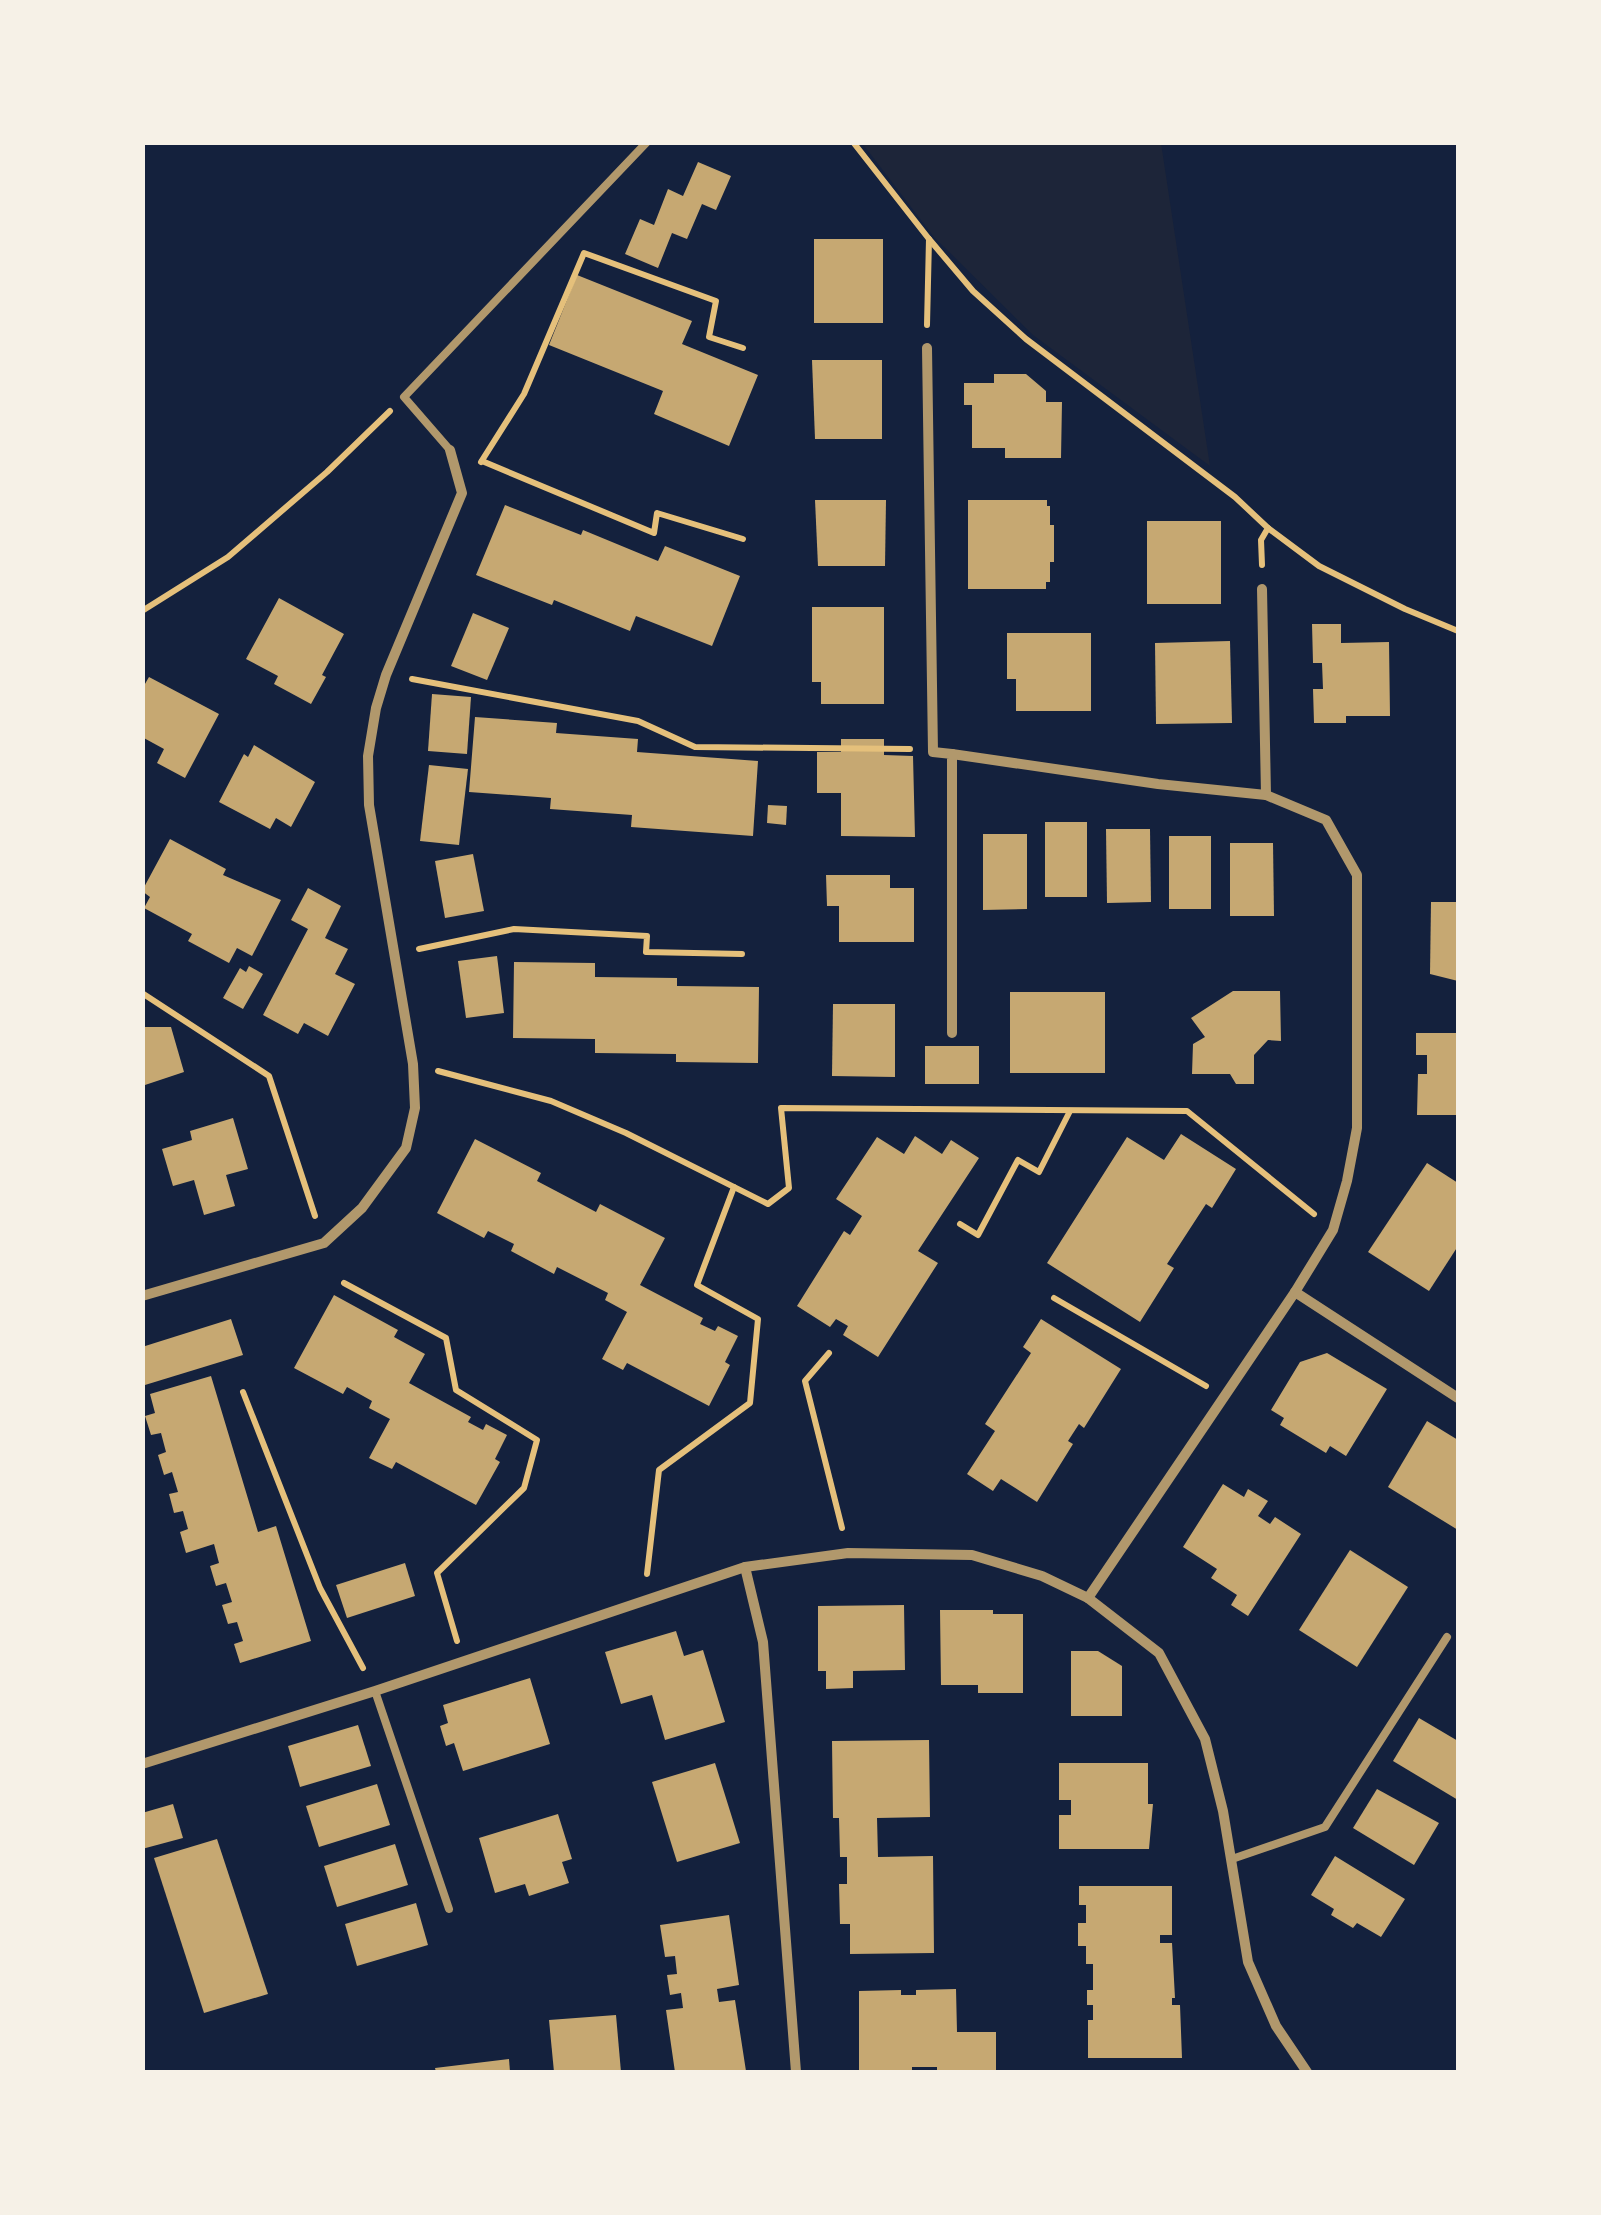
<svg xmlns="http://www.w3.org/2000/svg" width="1601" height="2215" font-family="'Times New Roman',serif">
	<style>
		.green { fill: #1d2539 }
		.building { fill: #c6a872 }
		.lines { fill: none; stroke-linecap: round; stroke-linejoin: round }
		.path { stroke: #e5c07b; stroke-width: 6 }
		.service { stroke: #b1986c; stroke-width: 8 }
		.minor { stroke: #b1986c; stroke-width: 10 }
	</style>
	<rect width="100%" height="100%" fill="#14213d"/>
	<path class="green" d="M862 143H1161L1210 466 1033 335 934 237Z"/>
	<g class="building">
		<path d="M698 162 731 176 716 210 702 204 687 239 672 233 658 268 625 254 640 219 654 225 668 189 683 196Z"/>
		<rect x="814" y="239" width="69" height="84"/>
		<path d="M577 275 692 321 682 344 758 375 729 446 654 414 663 391 549 345Z"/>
		<path d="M812 360H882V439H815Z"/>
		<path d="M994 374H1026L1046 391V402H1062L1061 458H1005V448H972V405H964V383H994Z"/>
		<path d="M815 500H886L885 566H818Z"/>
		<path d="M968 500H1047V506H1050V525H1054V562H1050V582H1046V589H968Z"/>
		<path d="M505 505 581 535 583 530 658 561 665 546 740 576 712 646 636 616 630 631 554 600 552 605 476 575Z"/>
		<rect x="1147" y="521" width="74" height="83"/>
		<path d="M279 598 344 634 322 675 326 677 311 704 274 684 278 676 246 659Z"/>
		<path d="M812 607H884V704H821V682H812Z"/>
		<path d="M473 613 509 628 487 680 451 666Z"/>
		<path d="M1312 624H1341V643L1389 642 1390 716H1346V723H1314L1313 689H1323L1322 663H1313Z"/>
		<path d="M1007 633H1091V711H1016V679H1007Z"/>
		<path d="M1230 641 1232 723 1156 724 1155 643Z"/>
		<path d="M149 677 219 714 185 778 157 763 164 749 142 737V689Z"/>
		<path d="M432 694 471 697 467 754 428 751Z"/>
		<path d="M475 717 557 723 556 733 638 739 637 752 758 761 753 836 631 827 632 815 550 809 551 798 469 792Z"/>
		<path d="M841 739H884V755L913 756 915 837 841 836V793H817V752H841Z"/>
		<path d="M254 745 315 782 291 827 276 818 270 829 219 802 244 754 248 757Z"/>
		<path d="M429 765 468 769 459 845 420 841Z"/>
		<path d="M768 805 787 806 786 825 767 823Z"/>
		<rect x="1045" y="822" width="42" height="75"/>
		<path d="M1106 829H1150L1151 902 1107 903Z"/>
		<path d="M983 834H1027V909L983 910Z"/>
		<rect x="1169" y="836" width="42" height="73"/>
		<path d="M170 839 226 869 223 875 281 900 252 956 237 948 229 963 188 941 192 934 144 908 150 897 142 891Z"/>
		<path d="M1230 843H1273L1274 916H1230Z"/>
		<path d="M473 854 484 911 445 918 435 861Z"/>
		<path d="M826 875H890V888H914V942H839V906H827Z"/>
		<path d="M308 888 341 906 325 938 348 949 335 974 355 984 328 1036 304 1023 298 1034 263 1015 308 929 291 920Z"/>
		<path d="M1431 902H1458V981L1430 974Z"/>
		<path d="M497 956 504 1013 466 1018 458 961Z"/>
		<path d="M514 962 595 963V977L677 978V986L759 987 758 1063 676 1062V1054L595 1053V1039L513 1038Z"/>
		<path d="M249 966 263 974 243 1009 223 998 240 968 246 972Z"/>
		<path d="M1233 991H1280L1281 1041 1268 1040 1254 1055V1084H1236L1230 1074H1192L1193 1044 1205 1037 1191 1018Z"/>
		<rect x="1010" y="992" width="95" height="81"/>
		<path d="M833 1004H895V1077L832 1076Z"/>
		<path d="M142 1027H171L184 1072 142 1086Z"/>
		<path d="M1416 1033H1458V1115H1417L1418 1074H1427V1055H1416Z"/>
		<rect x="925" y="1046" width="54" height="38"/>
		<path d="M233 1118 248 1169 226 1175 235 1206 204 1215 194 1180 173 1186 162 1149 192 1140 190 1131Z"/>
		<path d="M1181 1134 1236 1169 1212 1208 1206 1204 1167 1264 1174 1268 1140 1322 1047 1263 1127 1137 1164 1160Z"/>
		<path d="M915 1136 942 1154 951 1140 979 1158 918 1251 938 1263 878 1357 843 1335 848 1326 836 1319 830 1327 797 1306 844 1231 850 1235 862 1216 836 1199 877 1137 904 1154Z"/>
		<path d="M475 1139 541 1173 537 1181 596 1212 600 1204 665 1238 640 1285 703 1318 700 1324 715 1331 718 1326 738 1336 725 1362 730 1365 709 1406 627 1363 623 1370 602 1359 627 1312 605 1300 608 1293 557 1267 554 1274 511 1251 514 1244 488 1231 484 1238 437 1213Z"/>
		<path d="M1427 1163 1458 1183V1246L1429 1291 1368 1252Z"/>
		<path d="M334 1295 398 1330 394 1337 425 1354 409 1383 471 1417 468 1422 483 1430 486 1424 507 1435 495 1459 500 1462 476 1505 396 1462 392 1469 369 1458 390 1419 369 1408 372 1401 347 1387 343 1394 294 1368Z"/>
		<path d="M231 1319 243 1355 145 1385 142 1347Z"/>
		<path d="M1041 1319 1121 1369 1084 1428 1079 1424 1068 1441 1073 1444 1037 1502 1001 1479 993 1491 967 1474 995 1431 985 1424 1031 1353 1023 1347Z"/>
		<path d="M1327 1353 1387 1389 1346 1456 1330 1446 1326 1453 1280 1425 1284 1418 1271 1410 1300 1362Z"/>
		<path d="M211 1376 258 1532 276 1526 311 1641 240 1663 234 1644 243 1641 237 1622 228 1624 222 1605 232 1602 226 1583 216 1586 210 1566 219 1563 214 1544 186 1553 180 1532 188 1529 183 1511 174 1513 169 1494 178 1492 172 1472 164 1475 158 1455 166 1452 161 1433 151 1435 145 1416 155 1413 150 1394Z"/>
		<path d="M1427 1421 1458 1440V1530L1388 1487Z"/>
		<path d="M1223 1484 1244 1497 1248 1489 1268 1501 1258 1516 1270 1524 1275 1517 1301 1534 1248 1616 1231 1605 1237 1595 1211 1578 1217 1569 1183 1547Z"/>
		<path d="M1350 1550 1408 1587 1357 1667 1299 1630Z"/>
		<path d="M405 1563 415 1596 347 1618 336 1585Z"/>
		<path d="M904 1605 905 1670 853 1671V1688L826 1689V1671H818V1606Z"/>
		<path d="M940 1610H993V1614H1023V1693H978V1685H941Z"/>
		<path d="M676 1631 684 1656 703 1650 725 1722 665 1740 652 1695 621 1704 605 1652Z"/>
		<path d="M1071 1651H1098L1122 1666V1716H1071Z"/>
		<path d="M530 1678 550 1744 463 1771 454 1743 446 1746 440 1726 448 1723 443 1705Z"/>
		<path d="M1419 1718 1458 1741V1800L1393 1761Z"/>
		<path d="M358 1725 371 1766 300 1787 288 1746Z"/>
		<path d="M929 1740 930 1817 877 1818 878 1857 933 1856 934 1953 850 1954V1924H840L839 1884H847V1857H840L839 1818H833L832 1741Z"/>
		<path d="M715 1763 740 1843 677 1862 652 1782Z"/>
		<path d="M1059 1763H1148V1804H1153L1149 1849H1059V1815H1071V1800H1059Z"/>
		<path d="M377 1784 390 1825 319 1847 306 1806Z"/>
		<path d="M1377 1789 1439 1823 1414 1865 1353 1828Z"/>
		<path d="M173 1804 183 1838 142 1849V1813Z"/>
		<path d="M558 1814 572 1859 562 1862 569 1883 529 1896 525 1884 495 1893 479 1838Z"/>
		<path d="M217 1839 268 1994 204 2013 154 1858Z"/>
		<path d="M395 1844 408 1885 337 1907 324 1866Z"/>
		<path d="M1335 1856 1405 1899 1381 1937 1357 1923 1353 1928 1331 1915 1334 1909 1311 1895Z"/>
		<path d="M1079 1886H1172V1935H1160V1943H1172L1175 1998H1172V2005H1180L1182 2058H1088V2020H1093V2005H1087V1990H1093V1964H1086V1946H1078V1923H1086V1905H1079Z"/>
		<path d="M416 1903 428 1945 357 1966 345 1924Z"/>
		<path d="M729 1915 739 1985 717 1989 719 2002 735 2000 746 2071 675 2072 666 2010 683 2008 681 1993 670 1995 667 1975 677 1974 675 1956 665 1957 660 1925Z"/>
		<path d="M956 1989 957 2032H996V2072H937V2067H912V2072H859V1991L901 1990V1995H916V1990Z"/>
		<path d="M616 2015 621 2072H554L549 2020Z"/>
		<path d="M509 2059 510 2072H436L435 2068Z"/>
	</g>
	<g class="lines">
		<g class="path">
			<path d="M853 142 929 239 927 325"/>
			<path d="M929 239 973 291 1026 339 1235 497 1268 528 1319 566 1405 609 1458 631"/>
			<path d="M482 461 654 533 657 513 743 539"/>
			<path d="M481 462 524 394 584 253 716 301 709 337 743 348"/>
			<path d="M1262 565 1261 540 1268 528"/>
			<path d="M142 611 228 557 327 472 390 411"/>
			<path d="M412 679 638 721 695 747 910 749"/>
			<path d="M419 949 514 929 647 936 646 952 742 954"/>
			<path d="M142 993 269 1076 315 1216"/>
			<path d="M438 1071 551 1101 626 1133 768 1204 789 1188 781 1108 1187 1111 1314 1214"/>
			<path d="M960 1224 978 1235 1018 1160 1039 1172 1070 1111"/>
			<path d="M344 1283 446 1338 456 1390 537 1440 524 1488 437 1573 457 1641"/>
			<path d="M1054 1298 1206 1386"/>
			<path d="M829 1353 805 1381 842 1528"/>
			<path d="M243 1392 320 1588 363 1668"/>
			<path d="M647 1574 659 1470 750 1403 758 1319 697 1285 734 1187"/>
		</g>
		<g class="service">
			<path d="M450 450 404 397 647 142"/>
			<path d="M375 1691 449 1909"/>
			<path d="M1232 1859 1325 1827 1447 1637"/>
		</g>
		<g class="minor">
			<path d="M927 348 933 752 952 754V1033"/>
			<path d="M1262 589 1266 795"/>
			<path d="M952 754 1158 784 1266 795 1326 820 1357 875V1128L1347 1181 1333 1230 1295 1292 1088 1598"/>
			<path d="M1295 1292 1458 1398"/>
			<path d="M142 1296 324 1243 362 1208 406 1148 415 1108 413 1064 369 805 368 756 376 708 386 675 462 493 450 450"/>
			<path d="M745 1567 763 1642 796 2072"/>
			<path d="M142 1764 375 1691 745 1567 848 1553 972 1555 1042 1576 1088 1598 1159 1653 1205 1739 1223 1811 1248 1962 1276 2026 1307 2072"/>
		</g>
	</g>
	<rect width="1601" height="2215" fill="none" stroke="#f6f1e7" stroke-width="290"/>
</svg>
